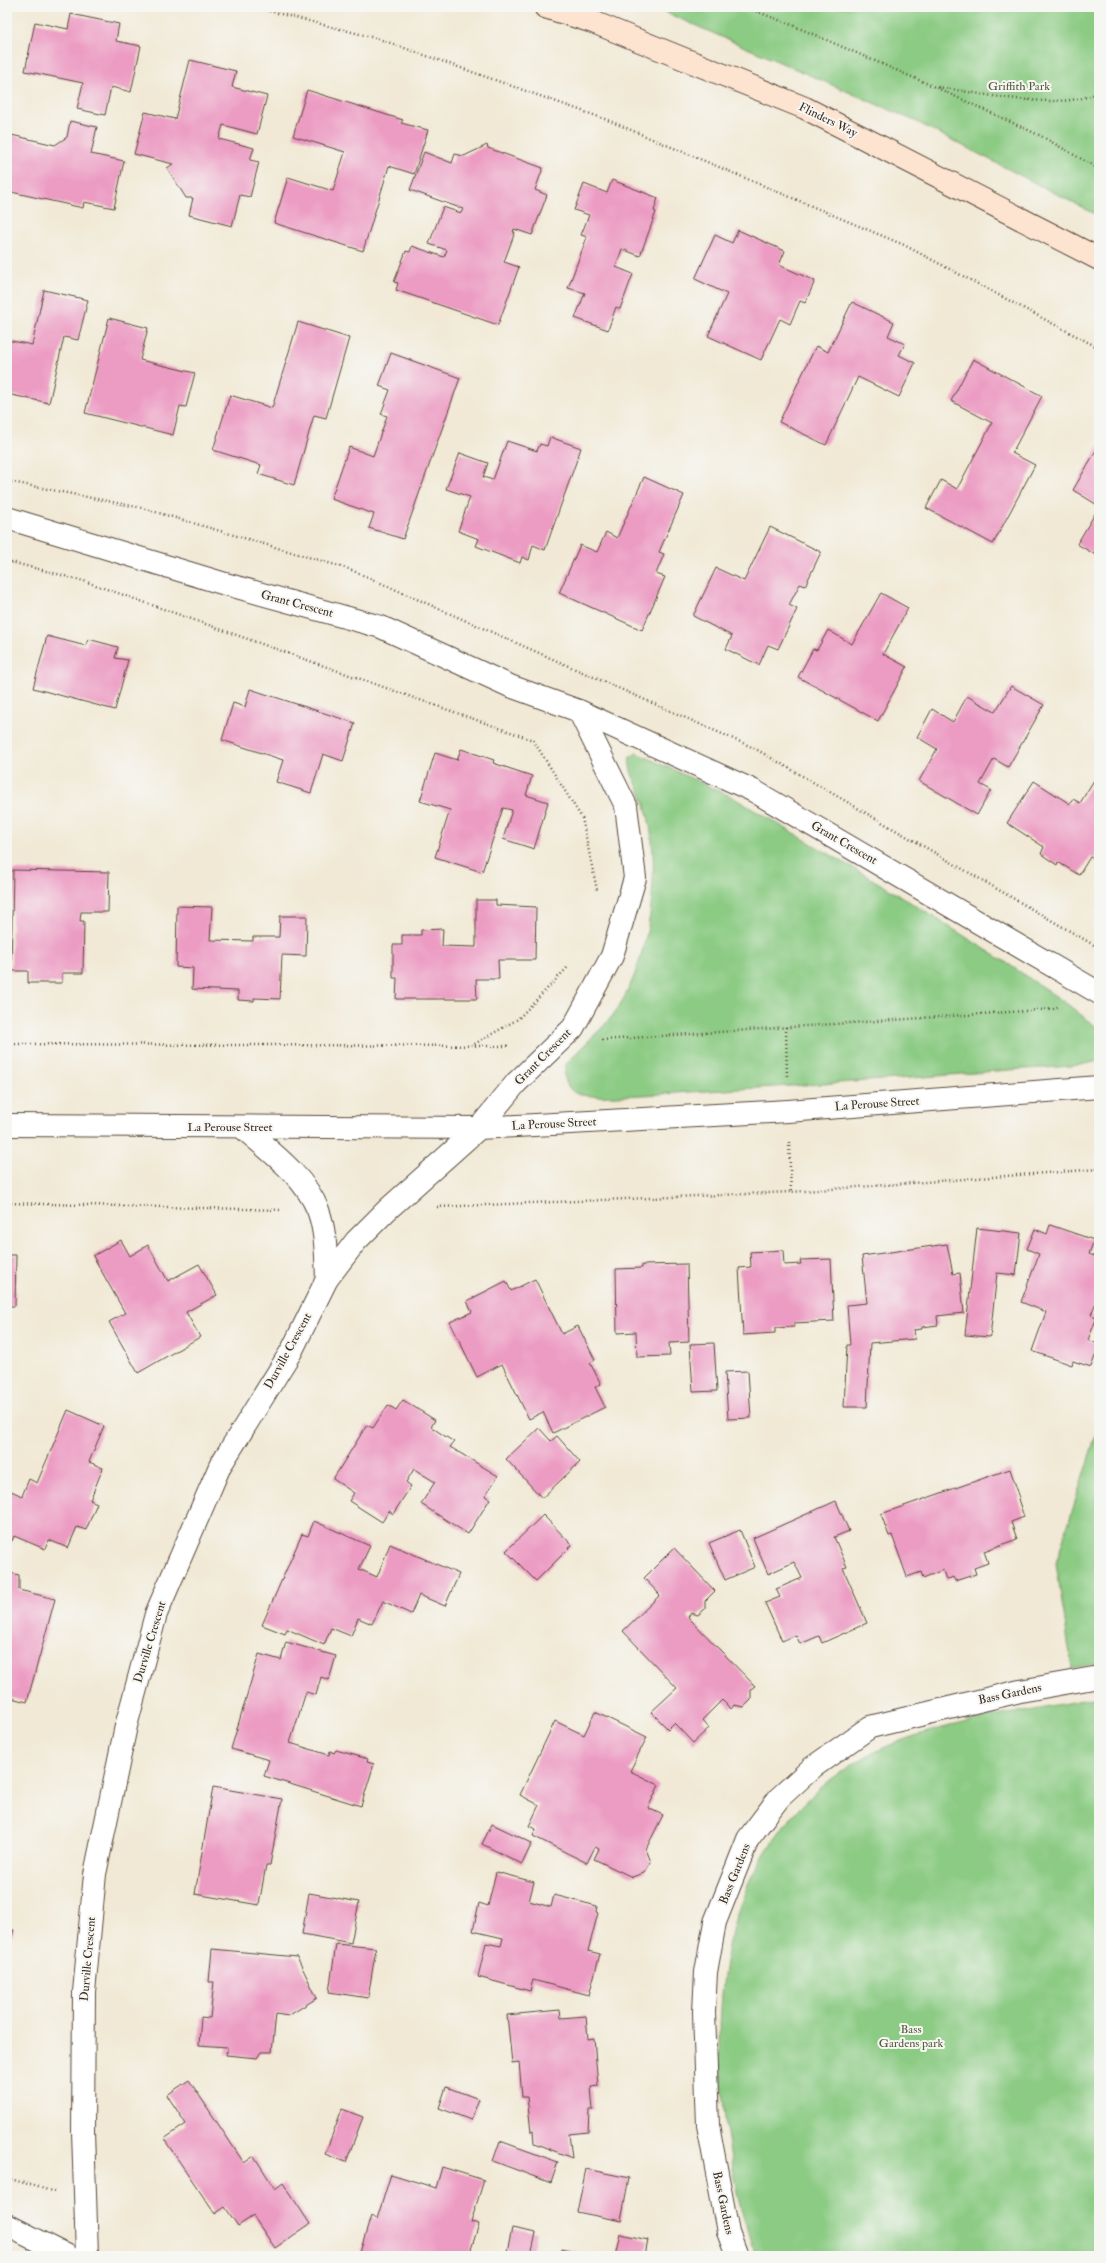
<svg xmlns="http://www.w3.org/2000/svg" width="1106" height="2263" font-family="'IM FELL Double Pica',serif">
	<style>
		.green { fill: #8bcb83; stroke: #637a50 }
		.building { fill: #ec9bc3 }
		.lines { fill: none; stroke-linecap: round; stroke-linejoin: round }
		.street-casing { stroke: #564739; stroke-width: 24 }
		.secondary-casing { stroke: #564739; stroke-width: 24 }
		.path { stroke: #564739; stroke-width: 2.5; stroke-dasharray: 1 3; stroke-linecap: butt }
		.street { stroke: #fff; stroke-width: 22 }
		.secondary { stroke: #fde4d1; stroke-width: 22 }
		.labels { text-anchor: middle; dominant-baseline: central; stroke-width: 4; stroke-linejoin: round; paint-order: stroke }
		.park-label { font-size: 12px; fill: #535a3c; stroke: #f6f6f2 }
		.street-label { font-size: 12px; fill: #3b2a1e; stroke: #f6f6f2 }
	</style>
	<rect width="100%" height="100%" fill="#f6f6f2"/>
	<filter id="ink" filterUnits="userSpaceOnUse"><feTurbulence type="fractalNoise" baseFrequency=".025" numOctaves="2"/><feDisplacementMap in="SourceGraphic" scale="8" xChannelSelector="R" yChannelSelector="G"/><feConvolveMatrix kernelMatrix="1 2 1 2 8 2 1 2 1" color-interpolation-filters="sRGB"/></filter>
	<filter id="wash" filterUnits="userSpaceOnUse"><feTurbulence type="fractalNoise" baseFrequency=".012" numOctaves="4" result="noise"/><feDisplacementMap in="SourceGraphic" scale="16" xChannelSelector="R" yChannelSelector="G"/><feGaussianBlur stdDeviation="0.9" result="paint"/><feColorMatrix in="noise" values="0 0 0 0 0 0 0 0 0 0 0 0 0 0 0 0 0 1.4 0 .05"/><feComposite in="paint" operator="in"/></filter>
	<g filter="url(#wash)">
		<rect width="100%" height="100%" fill="#f1e9d5"/>
		<g class="green">
			<path d="M653 7H1099V216L915 121Z"/>
			<path d="M637 753 732 797 894 892 1004 961 1067 1004 1099 1029V1060C1083 1068 1029 1068 1009 1070 908 1079 808 1085 707 1091 686 1092 591 1100 577 1094 565 1088 562 1075 567 1063 581 1046 599 1033 613 1015 648 969 660 882 650 826 648 816 646 806 642 797 638 784 627 771 630 757Z"/>
			<path d="M1099 1425V1663L1072 1668 1056 1563Z"/>
			<path d="M1099 1697V2256H756C723 2157 707 2030 733 1928 751 1856 802 1791 867 1756 908 1734 952 1725 997 1716 1031 1710 1065 1703 1099 1697Z"/>
		</g>
		<g id="blocks">
			<g class="building">
				<path d="M71 14 119 24 116 41 141 46 131 92 111 87 105 115 77 109 83 83 25 71 35 22 68 29Z"/>
				<path d="M190 60 236 71 232 87 267 96 257 134 223 125 219 139 254 148 250 160 259 162 250 197 240 195 232 226 189 215 193 198H186L167 168 173 164 134 154 145 112 175 119Z"/>
				<path d="M307 90 403 120 401 123 428 130 414 174 389 166 363 251 274 223 288 177 333 191 345 152 293 136Z"/>
				<path d="M70 121 97 127 91 154 124 161 114 208 84 202 83 208 7 191V134L55 145 67 137Z"/>
				<path d="M487 145 488 148 543 168 535 190 547 195 532 235 514 229 513 232H515L504 262 519 267 498 325 396 290 398 283 394 282 406 251 410 252 412 246 444 257 447 250 429 244 443 207 461 213 463 209 410 190 424 152 452 163 455 154 464 156Z"/>
				<path d="M612 180 658 198 654 211 656 212 640 256 622 249 616 267 633 274 620 309 616 307 608 330 575 318 585 293 568 288 587 237 581 235 589 215 574 210 584 184 607 193Z"/>
				<path d="M738 230 785 251 779 265 815 281 805 303 800 301 790 324 780 319 761 360 708 336 727 294 695 279 715 235 732 243Z"/>
				<path d="M44 290 88 300 78 340 64 337 49 403 7 394V340L32 345Z"/>
				<path d="M852 302 894 322 888 336 905 344 899 355 915 363 899 397 858 377 826 445 779 422 816 346 828 352Z"/>
				<path d="M109 318 148 328 140 360 195 373 186 407 180 406 173 435 85 413Z"/>
				<path d="M298 322 349 338 326 418 314 415 294 485 258 474 261 465 213 450 230 395 272 408Z"/>
				<path d="M391 353 460 378 403 539 369 528 374 514 331 499 349 447 373 456 387 416 381 414 390 390 379 386Z"/>
				<path d="M973 359 1042 396 1012 453 1035 465 993 544 926 508 941 480 957 489 992 423 951 401Z"/>
				<path d="M550 437 581 448 545 550 533 545 529 560 522 557 520 563 476 546 479 539 458 531 470 497 446 489 460 453 488 463 483 477 493 480 507 441 537 451 540 444 547 446Z"/>
				<path d="M1098 447H1099V506L1073 490Z"/>
				<path d="M644 477 684 495 659 552 664 554 656 574 665 577 642 630 559 593 580 545 597 552 606 532 617 538Z"/>
				<path d="M1099 507V557L1077 544Z"/>
				<path d="M770 527 821 552 805 586 800 584 789 605 797 609 778 649 768 645 759 665 726 649 732 636 693 616 716 568 744 581Z"/>
				<path d="M881 593 908 608 883 654 907 667 878 721 798 677 813 649 817 650 828 630 852 644Z"/>
				<path d="M47 636 86 646 88 639 118 647 115 658 128 660 115 710 33 688Z"/>
				<path d="M1011 686 1044 705 1008 767 994 759 980 784 991 790 977 815 919 781 937 749 917 737 932 709 953 722 967 696 995 712Z"/>
				<path d="M250 689 355 723 343 761 323 754 311 793 276 782 283 760 222 740 233 703 245 707Z"/>
				<path d="M461 749 494 760 493 763 532 776 526 795 548 802 534 849 503 839 512 810 503 808 482 872 435 857 450 810 420 801 435 753 457 760Z"/>
				<path d="M1099 772V852L1094 859 1090 857 1079 875 1058 862 1057 865 1041 854 1044 847 1007 823 1034 781 1070 804 1073 799 1080 803Z"/>
				<path d="M13 870 109 872 108 912H81L80 921H84L83 973H62V983H28V971H11Z"/>
				<path d="M476 900H496V905L536 907 535 960H498L499 979H476L477 999H396L397 978H393V945H402V935H421V930L443 929 442 946 476 947Z"/>
				<path d="M177 906 212 907 210 940 253 941V937H279L280 916H307L306 956 282 955 280 999 254 998V1001L238 1000V991L192 989 193 968 176 967Z"/>
				<path d="M1050 1225 1094 1240 1089 1254 1099 1258V1294L1091 1315 1097 1317 1088 1340 1099 1344V1346L1091 1367 1073 1361 1072 1365 1032 1351 1046 1312 1021 1302 1039 1254 1027 1249 1035 1229 1047 1234Z"/>
				<path d="M977 1228 1021 1233 1016 1275 997 1273 990 1337 965 1335Z"/>
				<path d="M121 1240 130 1256 148 1245 168 1281 199 1264 217 1295 186 1312 200 1337 138 1373 109 1322 125 1313 93 1256Z"/>
				<path d="M947 1244 953 1274 960 1273 964 1313 937 1316 938 1325 922 1327V1329L914 1330 915 1339 870 1343 867 1407H844L847 1345H850L847 1305 867 1303 862 1256Z"/>
				<path d="M783 1250 784 1265 801 1264 800 1260 831 1259 834 1321 794 1323V1327L775 1328V1333L743 1335 739 1268 751 1267 750 1252Z"/>
				<path d="M7 1255H16L15 1306H7Z"/>
				<path d="M687 1264 689 1342 669 1343 670 1356 637 1357 636 1332 617 1333 616 1269 642 1268V1265Z"/>
				<path d="M535 1279 562 1334 578 1326 595 1360 590 1363 601 1384 595 1387 605 1407 553 1433 543 1412 529 1419 502 1364 477 1377 450 1322 472 1312 467 1301 506 1281 511 1291Z"/>
				<path d="M714 1343 717 1391 693 1392 690 1344Z"/>
				<path d="M748 1371 751 1418 728 1419 725 1372Z"/>
				<path d="M403 1400 435 1420 431 1427 454 1442 450 1447 498 1476 485 1496 490 1499 468 1534 421 1504 435 1482 414 1469 406 1482 411 1486 393 1514 389 1511 382 1522 349 1501 354 1493 333 1479 367 1425 373 1428 388 1405 396 1410Z"/>
				<path d="M68 1410 104 1426 89 1462 103 1468 90 1500 97 1503 86 1530 77 1527 68 1548 49 1540 45 1549 14 1536 12 1541 7 1539V1489L22 1496 29 1479 37 1483Z"/>
				<path d="M539 1428 551 1441 557 1436 580 1462 542 1498 506 1459Z"/>
				<path d="M1010 1469 1020 1498 1018 1499 1024 1517 1011 1522 1017 1539 984 1551 988 1563 974 1568 976 1574 955 1581 953 1577 946 1580 943 1570 923 1578 921 1572 907 1577 892 1535 889 1536 881 1514Z"/>
				<path d="M836 1501 849 1531 834 1537 847 1567 843 1568 867 1623 822 1643 819 1636 800 1644 796 1635 782 1641 765 1603 780 1597 776 1589 802 1578 794 1562 768 1574 753 1538Z"/>
				<path d="M543 1515 572 1545 536 1581 506 1551Z"/>
				<path d="M314 1521 370 1546 359 1569 377 1577 390 1544 459 1574 445 1606 419 1595 411 1614 383 1601 372 1624 358 1618 351 1636 331 1628 324 1645 287 1629 285 1634 262 1625 302 1534 308 1536Z"/>
				<path d="M740 1530 755 1567 725 1580 709 1543Z"/>
				<path d="M674 1548 715 1591 705 1601V1609L698 1615 691 1613 688 1617 755 1686 751 1689V1700L744 1707 734 1705 731 1709 722 1700 702 1720 709 1728 693 1743 674 1723 668 1729 651 1712 677 1688 623 1631 660 1595 644 1578Z"/>
				<path d="M7 1572 19 1575V1590L55 1599 27 1702 7 1697Z"/>
				<path d="M286 1642 336 1656 329 1680 321 1677 316 1695 306 1692 290 1743 329 1755 330 1751 334 1753 336 1750 368 1759 367 1762 374 1764 361 1806 264 1776 269 1760 231 1749 259 1654 281 1660Z"/>
				<path d="M595 1712 647 1737 630 1771 659 1785 648 1808 663 1815 646 1849 651 1862 644 1873 632 1877 594 1859 599 1849 595 1847 587 1863 533 1836 536 1829 529 1826 539 1805 520 1795 555 1721 584 1735Z"/>
				<path d="M213 1787 282 1799 270 1865H266L259 1905 195 1894Z"/>
				<path d="M492 1824 532 1843 522 1864 482 1844Z"/>
				<path d="M496 1872 534 1882 529 1901 551 1907 554 1895 597 1906 596 1912 598 1913 588 1951 600 1954 589 1995 533 1980 530 1991 478 1977 486 1943 501 1946 503 1938 473 1931 479 1903 488 1906Z"/>
				<path d="M309 1893 359 1902 351 1943 302 1934Z"/>
				<path d="M7 1928 14 1930 7 1950Z"/>
				<path d="M336 1944 376 1948 368 1998 329 1992Z"/>
				<path d="M212 1949 297 1957 317 1998 288 2016 276 2014 272 2052H261L257 2058 226 2055 227 2047 199 2045 201 2017 210 2018 214 1982H209Z"/>
				<path d="M560 2010 561 2018 586 2016 588 2039 594 2038 598 2086 591 2087 593 2110H589L588 2132 569 2134 572 2158 534 2143 533 2131 531 2132 527 2097H522L519 2062 512 2063 507 2015Z"/>
				<path d="M189 2080 244 2163 254 2156 275 2189 283 2183 310 2224 275 2248 253 2216 238 2226 225 2207 215 2214 164 2139 186 2124 167 2095Z"/>
				<path d="M446 2087 479 2099 471 2120 439 2108Z"/>
				<path d="M342 2109 363 2117 346 2162 325 2154Z"/>
				<path d="M500 2141 558 2162 551 2183 493 2161Z"/>
				<path d="M442 2167 484 2180 471 2222 479 2224 469 2256H359L371 2216 377 2219 391 2174 436 2188Z"/>
				<path d="M586 2169 629 2178 621 2221 577 2212Z"/>
				<path d="M512 2228 536 2233 531 2256H506Z"/>
				<path d="M621 2234 648 2240 645 2256H616Z"/>
				<path d="M562 2248 586 2254V2256H560Z"/>
			</g>
		</g>
	</g>
	<g filter="url(#ink)">
		<use href="#blocks" fill-opacity="0" stroke="#564739" stroke-width="1"/>
		<g class="lines">
			<defs>
				<g id="street">
					<path d="M7 518 222 583 381 627 510 686 579 711 754 791 1099 993"/>
					<path d="M7 1125 479 1128 788 1111 1099 1087"/>
					<path d="M242 1127C269 1151 304 1175 318 1210 326 1231 326 1257 327 1279"/>
					<path d="M7 2225 68 2256"/>
					<path d="M87 2256 83 2131 84 1992 95 1874 126 1726 156 1614 220 1466 292 1350 327 1279 356 1241 388 1209 479 1128 516 1083 573 1028 612 956 635 878 626 806 579 711"/>
					<path d="M737 2256 728 2232 708 2125 704 2012 706 1972 715 1922 748 1839 779 1798 813 1767 870 1727 1020 1691 1099 1677"/>
				</g>
				<path id="secondary" d="M545 7 593 22 805 108 1099 259"/>
			</defs>
			<use href="#street" class="street-casing"/>
			<use href="#secondary" class="secondary-casing"/>
			<g class="path">
				<path d="M254 7 379 39 605 119 904 245 1099 348"/>
				<path d="M745 7 792 25 935 87 1041 136 1099 169"/>
				<path d="M938 87C978 93 1064 112 1099 92"/>
				<path d="M7 481 142 508 349 569 754 748 1099 948"/>
				<path d="M7 561 84 581 533 740 582 818 597 890"/>
				<path d="M786 1027 787 1079"/>
				<path d="M602 1040 1053 1009 1059 1006"/>
				<path d="M7 1044 509 1046"/>
				<path d="M471 1046 518 1019 568 967"/>
				<path d="M789 1142 791 1192"/>
				<path d="M7 1203 282 1210"/>
				<path d="M437 1207 791 1192 1099 1169"/>
				<path d="M7 2178 55 2192"/>
			</g>
			<use href="#street" class="street"/>
			<use href="#secondary" class="secondary"/>
		</g>
	</g>
	<g class="labels">
		<g class="park-label">
			<text x="1019" y="86">Griffith Park</text>
			<text x="911" y="2029">Bass<tspan x="911" dy="14">Gardens park</tspan></text>
		</g>
		<g class="street-label">
			<text transform="translate(828 120) rotate(26)">Flinders Way</text>
			<text transform="translate(297 604) rotate(15)">Grant Crescent</text>
			<text transform="translate(844 843) rotate(30)">Grant Crescent</text>
			<text transform="translate(543 1057) rotate(-45)">Grant Crescent</text>
			<text transform="translate(877 1104) rotate(-4)">La Perouse Street</text>
			<text transform="translate(554 1124) rotate(-3)">La Perouse Street</text>
			<text x="230" y="1127">La Perouse Street</text>
			<text transform="translate(288 1351) rotate(-61)">Durville Crescent</text>
			<text transform="translate(150 1642) rotate(-73)">Durville Crescent</text>
			<text transform="translate(1010 1694) rotate(-12)">Bass Gardens</text>
			<text transform="translate(735 1874) rotate(-68)">Bass Gardens</text>
			<text transform="translate(88 1959) rotate(-85)">Durville Crescent</text>
			<text transform="translate(723 2203) rotate(78)">Bass Gardens</text>
		</g>
	</g>
	<rect width="1106" height="2263" fill="none" stroke="#f6f6f2" stroke-width="24"/>
</svg>
